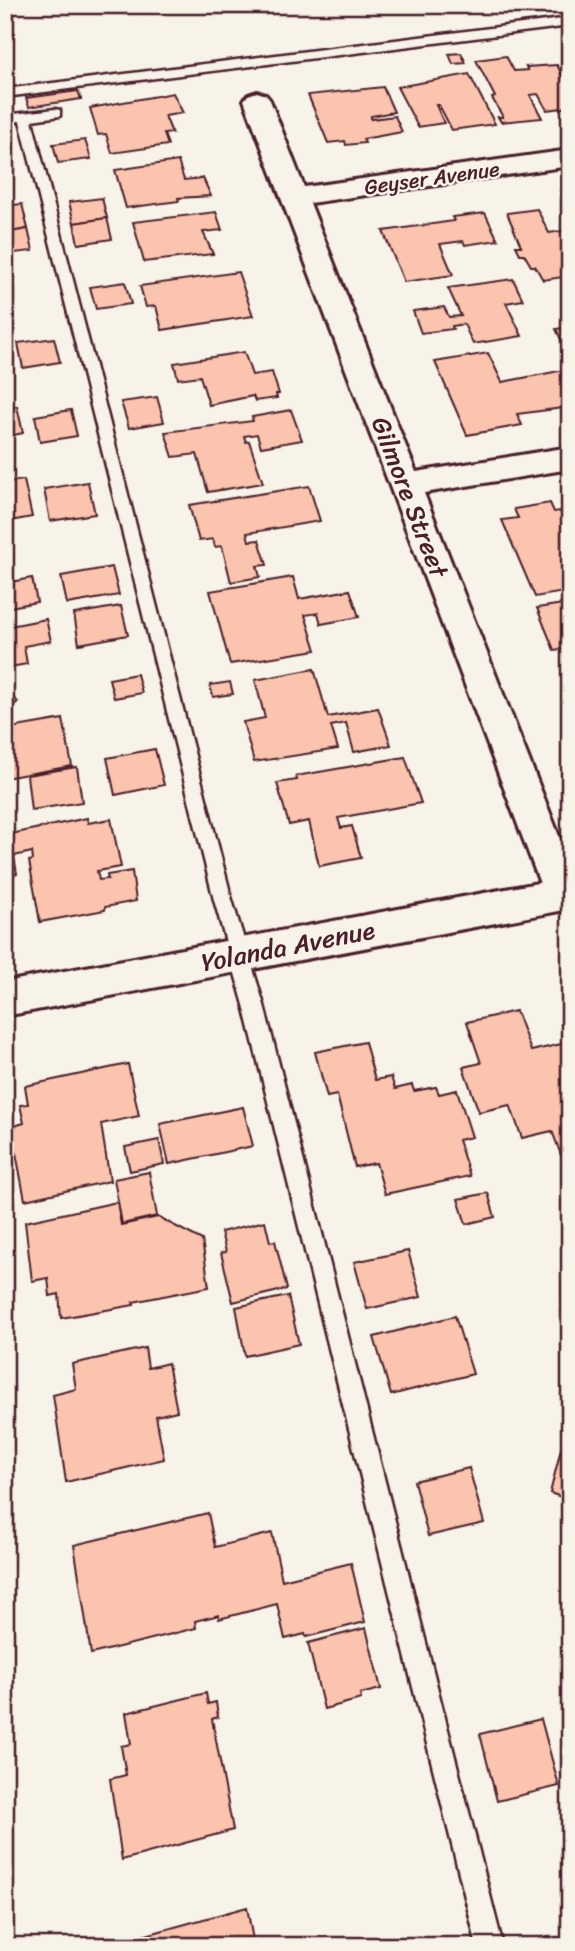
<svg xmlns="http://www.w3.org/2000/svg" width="575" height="1951" font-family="Sriracha,sans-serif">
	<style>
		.building { fill: #fbc4ae; stroke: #4a1f2b; stroke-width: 2 }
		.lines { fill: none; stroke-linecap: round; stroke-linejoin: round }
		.lane-casing { stroke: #4a1f2b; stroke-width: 5 }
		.street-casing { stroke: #4a1f2b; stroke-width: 6 }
		.secondary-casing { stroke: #4a1f2b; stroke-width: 6 }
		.lane { fill: #f7f3e8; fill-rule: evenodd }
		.street { fill: #f7f3e8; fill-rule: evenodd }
		.secondary { fill: #f7f3e8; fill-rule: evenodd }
		.labels { text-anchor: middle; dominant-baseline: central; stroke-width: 5; stroke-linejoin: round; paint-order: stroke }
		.far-street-label { font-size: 21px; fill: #4a1f2b; stroke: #f7f3e8 }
		.street-label { font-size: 26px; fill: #4a1f2b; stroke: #f7f3e8 }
	</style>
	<rect width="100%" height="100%" fill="#f7f3e8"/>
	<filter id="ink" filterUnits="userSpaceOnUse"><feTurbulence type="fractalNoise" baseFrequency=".0143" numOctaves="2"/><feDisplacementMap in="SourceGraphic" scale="14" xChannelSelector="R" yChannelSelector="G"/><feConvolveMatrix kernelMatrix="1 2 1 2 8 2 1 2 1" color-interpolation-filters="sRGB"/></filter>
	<g filter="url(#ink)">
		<g class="building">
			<path d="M461 53 466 63 453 64 449 54Z"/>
			<path d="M506 56 514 71 528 70 526 67 557 65 570 89V107L547 110 538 94 530 95 542 118 501 122 498 117H503L492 98 495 97 476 60Z"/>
			<path d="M469 74 495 124 452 130 439 105H436L444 123 418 127 397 87Z"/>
			<path d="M383 87 394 112 371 116V119L395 116 402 132 363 139 365 143 346 145 345 141 328 143 308 95Z"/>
			<path d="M78 91 81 99 29 107 26 98Z"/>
			<path d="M173 93 183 113 165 116 172 133 164 134 168 145 112 153 106 134 98 135 90 108Z"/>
			<path d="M85 140 91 159 58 163 53 144Z"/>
			<path d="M5 150H10L15 169 5 170Z"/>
			<path d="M178 161 184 180 203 178 211 196 178 198 179 201 126 208 115 170Z"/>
			<path d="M102 198 107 218 74 223 69 202Z"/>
			<path d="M22 204 28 229 5 233V206Z"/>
			<path d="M537 209 549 233 570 230V276L543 280 535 266H531L524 254H520L516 246H521L507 213Z"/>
			<path d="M216 212 222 230 203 232 213 254 144 262 133 222Z"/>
			<path d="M485 213 498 240 465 245 463 241 440 244 453 275 404 282 383 231 454 221 452 217Z"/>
			<path d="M107 218 112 239 78 244 74 223Z"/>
			<path d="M28 229 33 251 5 254V233Z"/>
			<path d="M238 272 253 316 162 330 156 306 146 307 140 286Z"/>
			<path d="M513 279 523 300 506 303 522 336 473 344 464 324 452 326 453 329 421 333 413 311 444 307 449 317 461 316 448 288Z"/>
			<path d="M125 282 131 304 96 309 90 287Z"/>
			<path d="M570 327V358L556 329Z"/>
			<path d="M54 338 60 362 23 368 18 343Z"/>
			<path d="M244 352 252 375 272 372 279 394H276L277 398 255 401 253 396 209 405 200 376 178 379 174 363Z"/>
			<path d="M488 353 502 382 564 370 570 381V407L517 414 522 425 467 435 435 362Z"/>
			<path d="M157 397 164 422 129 428 121 402Z"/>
			<path d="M17 406 23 433 5 437V408Z"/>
			<path d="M71 410 77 436 40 442 35 416Z"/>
			<path d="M291 410 302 440 261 447 257 434 244 436 246 442 249 441 263 483 208 492 197 454 173 457 165 432 253 421 252 417Z"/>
			<path d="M5 479H8L9 482 24 480 32 517 5 522Z"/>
			<path d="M88 482 95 514 50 521 44 489Z"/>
			<path d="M309 486 320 521 247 533 249 541 259 540 267 565 257 566 260 577 231 582 222 546 215 547 213 539 199 541 189 505Z"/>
			<path d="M550 503 554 512 560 511 564 520 570 519V591L535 597 502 520 518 518 514 509Z"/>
			<path d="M112 567 119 595 67 604 61 576Z"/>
			<path d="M293 577 299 599 350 590 359 617 321 624 318 613 305 615 316 650 230 664 210 591Z"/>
			<path d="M32 578 37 602 5 608V583Z"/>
			<path d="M570 603V648L554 650 537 608Z"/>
			<path d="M121 606 128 635 79 644 74 614Z"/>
			<path d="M46 619 51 641 24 646 27 664 5 668V627Z"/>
			<path d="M314 669 328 717 378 708 391 745 354 752 346 723 331 726 338 749 254 762 243 722 265 718 255 680Z"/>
			<path d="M137 674 142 693 114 698 109 679Z"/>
			<path d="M230 682 233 694 213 697 210 685Z"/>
			<path d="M10 695 18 702 5 712V696Z"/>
			<path d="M63 719 72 766 5 778V729Z"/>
			<path d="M155 749 164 785 115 795 107 758Z"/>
			<path d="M405 757 421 803 338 818 341 828 352 826 361 858 319 866 309 821 289 825 277 783 297 780 296 776Z"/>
			<path d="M77 767 82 802 31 810 27 775Z"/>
			<path d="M87 818 88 823 111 819 121 867 97 871 99 880 108 879 107 875 132 871 136 901 105 907V910L40 922 29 861 33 860 32 852 14 856 17 874 5 877V831L11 830V834Z"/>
			<path d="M516 1011 531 1051 570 1042V1179L552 1131 522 1138 510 1105 479 1112 463 1067 481 1063 467 1022Z"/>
			<path d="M365 1042 375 1080 391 1077 395 1089 412 1085 414 1091 436 1087 439 1094 457 1090 472 1137 458 1140 470 1176 385 1194 376 1163 355 1167 337 1095 327 1097 315 1052Z"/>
			<path d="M128 1064 139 1116 101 1124 110 1181 25 1200 11 1127 24 1123 20 1105 28 1104 25 1086Z"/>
			<path d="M243 1107 253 1146 169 1164 160 1124Z"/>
			<path d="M159 1140 164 1164 130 1171 125 1147Z"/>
			<path d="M149 1172 157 1216 122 1224 114 1179Z"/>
			<path d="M488 1193 495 1217 466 1224 458 1199Z"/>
			<path d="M117 1202 121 1225 158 1217 202 1240 209 1287 133 1302 134 1305 61 1318 59 1294 50 1296 48 1278 32 1281 25 1222Z"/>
			<path d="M265 1221 270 1242 275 1241 287 1289 233 1302 221 1253 226 1252 221 1232Z"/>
			<path d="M408 1251 421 1297 367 1309 354 1262Z"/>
			<path d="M288 1296 299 1344 245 1356 236 1307Z"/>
			<path d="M455 1316 473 1374 391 1395 374 1337Z"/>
			<path d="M145 1348 148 1368 168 1363 177 1411 156 1416 164 1459 66 1482 53 1395 76 1389 72 1364Z"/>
			<path d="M561 1449 570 1453V1500L550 1493Z"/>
			<path d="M469 1468 484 1523 428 1536 414 1481Z"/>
			<path d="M208 1513 215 1547 272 1533 282 1580 351 1563 365 1622 306 1637 305 1634 285 1639 277 1604 219 1619V1615L195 1621 196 1628 91 1654 74 1545Z"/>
			<path d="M366 1628 381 1689 360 1694 361 1699 324 1709 308 1643Z"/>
			<path d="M206 1693 208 1704 216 1702 218 1717 212 1719 233 1830 122 1860 110 1779 126 1775 121 1746 131 1744 126 1713Z"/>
			<path d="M541 1719 559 1786 497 1801 480 1734Z"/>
			<path d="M247 1907 254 1946H136L135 1938Z"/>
		</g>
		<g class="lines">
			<defs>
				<g id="lane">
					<path d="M570 18V26L5 97V89Z"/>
					<path d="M55 109 60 110V116L32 120 232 900 264 1005 503 1946H477L244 1005 214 900 20 121 5 123V115Z"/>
				</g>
				<path id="street" d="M257 92 266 95 270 100 304 187 570 150V166L310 203 416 472 570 447V469L424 493 570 864V907L563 910 550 905 544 894 244 100 248 95Z"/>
				<path id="secondary" d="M570 877V909L5 1016V982Z"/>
			</defs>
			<use href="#lane" class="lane-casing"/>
			<use href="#street" class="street-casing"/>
			<use href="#secondary" class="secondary-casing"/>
			<use href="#lane" class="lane"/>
			<use href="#street" class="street"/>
			<use href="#secondary" class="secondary"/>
		</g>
	</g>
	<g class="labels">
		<g class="far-street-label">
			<text transform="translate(432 178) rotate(-8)">Geyser Avenue</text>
		</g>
		<g class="street-label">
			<text transform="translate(410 497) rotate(69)">Gilmore Street</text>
			<text transform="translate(288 946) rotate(-11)">Yolanda Avenue</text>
		</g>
	</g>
	<rect width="575" height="1951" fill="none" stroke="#f7f3e8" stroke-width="28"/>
	<rect x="14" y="14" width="547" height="1923" fill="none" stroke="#4a1f2b" stroke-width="2.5" filter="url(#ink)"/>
</svg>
